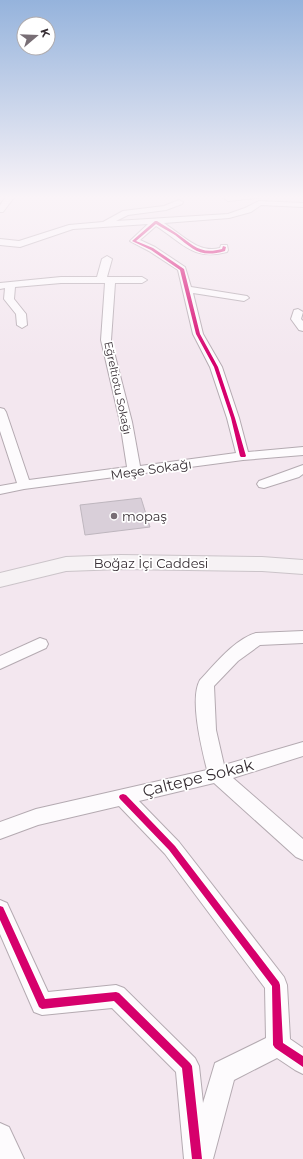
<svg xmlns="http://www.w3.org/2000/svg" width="303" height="1159" font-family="Montserrat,sans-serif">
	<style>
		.building { fill: #d9cfd9; stroke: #beb6be }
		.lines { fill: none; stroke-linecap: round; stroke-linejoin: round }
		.street-casing { stroke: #b4aab1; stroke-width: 2 }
		.primary-casing { stroke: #cbc4c9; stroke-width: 2 }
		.street { fill: #fdfbfd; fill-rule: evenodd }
		.primary { fill: #f6f2f4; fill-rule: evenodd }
		.cycleway-casing { stroke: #fff; stroke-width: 2 }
		.cycleway { fill: #d6006c; fill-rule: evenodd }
		.poi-dot { fill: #786e75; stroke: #fff; stroke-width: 1.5 }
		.labels { text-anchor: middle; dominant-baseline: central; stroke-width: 3.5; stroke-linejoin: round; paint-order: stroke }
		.far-street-label { font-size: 11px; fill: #362d33; stroke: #fff }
		.street-label { font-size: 13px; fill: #362d33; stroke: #fff }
		.poi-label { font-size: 13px; fill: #362d33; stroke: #fff; text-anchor: start }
		.near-street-label { font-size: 16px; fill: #362d33; stroke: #fff }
	</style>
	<rect width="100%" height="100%" fill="#f3e7ef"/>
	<path class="building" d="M141 498 150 527 85 535 80 505Z"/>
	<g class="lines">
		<defs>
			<g id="street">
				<path d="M7 196H15L3 212H0V205Z"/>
				<path d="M221 196H261L257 198 228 201Z"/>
				<path d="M179 200 183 202 182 204 166 210 128 215 116 221 228 214 245 208 259 201 303 203V207L261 205 251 212 229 218 164 223C181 234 198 254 220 248L221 245H227L228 250 227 252C193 261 183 243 156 226L140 240 155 247 185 267 191 287 247 296 249 298 244 301 193 293 203 334 222 367 239 418 248 452 303 447V455L243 460 24 489 0 494V486L17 483 0 431V408L4 409 6 412 29 480 127 467 120 422 101 340 105 283H61L15 287 14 299 26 314 27 325 22 328 17 325 16 314 4 299 5 288 0 289V283L61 277H97L102 259 107 256 112 259 107 277H142L147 280 142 283H115L111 340 132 422 140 466 236 453 227 418 210 367 193 334 178 270 149 251 130 241 148 224 73 229 20 247 0 245V239L19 241 69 225 103 222 123 211 164 206Z"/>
				<path d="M298 309 303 312 301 319 303 321V331L299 330 291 319 294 310Z"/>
				<path d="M303 465V474L299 477 264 488 259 487 257 484 259 481Z"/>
				<path d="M303 631V643L260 645 238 661 214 686 216 730 224 765 303 742V756L233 778 303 839V860L296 857 214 783 139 801 179 842 284 977 287 985 290 1039 303 1048V1074L295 1070 277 1058 234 1080 213 1159H184L176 1072 112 1008 42 1015 34 1012 0 934V900L7 903 48 992 116 985 124 988 195 1058 199 1066 203 1103 215 1063 266 1038 265 988 165 854 119 806 38 825 0 839V822L36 809 207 770C202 749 189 699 200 680 215 664 235 639 256 633Z"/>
				<path d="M40 638 46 640 48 644 46 648 0 669V656Z"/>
				<path d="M0 1123 9 1127 24 1159H0Z"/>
			</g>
			<path id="primary" d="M121 555 262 557 303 560V574L262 571 121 569 66 571 0 587V573L66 557Z"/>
		</defs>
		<use href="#street" class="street-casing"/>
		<use href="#primary" class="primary-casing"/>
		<use href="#street" class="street"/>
		<use href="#primary" class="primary"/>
		<defs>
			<g id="cycleway">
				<path d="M155 221H157C163 225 170 229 176 233 193 245 200 255 222 249L223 246 226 247 225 251C200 258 194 250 175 235 169 231 162 228 156 224L136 241 153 248 184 269 200 334 218 367 235 418 246 456 245 457H241L240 456 231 418 214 367 196 334 180 270 151 250 132 241Z"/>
				<path d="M123 794 126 795 175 846 279 982 280 985 283 1043 303 1056V1067L275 1048 273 1045 272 986 169 850 120 799 119 797 120 795Z"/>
				<path d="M0 906 3 907 45 999 116 992 119 993 190 1063 192 1066 202 1159H192L182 1068 114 1001 42 1009 39 1007 0 920Z"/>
			</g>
		</defs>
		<use href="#cycleway" class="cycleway-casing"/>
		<use href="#cycleway" class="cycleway"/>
	</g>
	<linearGradient id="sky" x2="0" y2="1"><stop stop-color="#95b3dc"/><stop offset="0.55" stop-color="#faf4f8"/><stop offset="1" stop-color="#faf4f8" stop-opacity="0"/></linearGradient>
	<rect width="303" height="358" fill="url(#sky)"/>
	<circle class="poi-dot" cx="114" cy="516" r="4"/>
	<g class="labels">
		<g class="far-street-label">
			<text transform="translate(118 388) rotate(78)">Eğreltiotu Sokağı</text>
		</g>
		<g class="street-label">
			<text transform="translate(151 469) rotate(-8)">Meşe Sokağı</text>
			<text x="151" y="563">Boğaz İçi Caddesi</text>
		</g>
		<g class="poi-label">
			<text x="122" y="516">mopaş</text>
		</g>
		<g class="near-street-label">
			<text transform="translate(198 778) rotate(-14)">Çaltepe Sokak</text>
		</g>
	</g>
	<g transform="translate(36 36) rotate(71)"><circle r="19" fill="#ffffff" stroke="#afabad"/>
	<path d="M0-3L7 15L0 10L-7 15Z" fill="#786e75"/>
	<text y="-6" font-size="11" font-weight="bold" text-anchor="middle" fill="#362d33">K</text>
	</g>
</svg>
